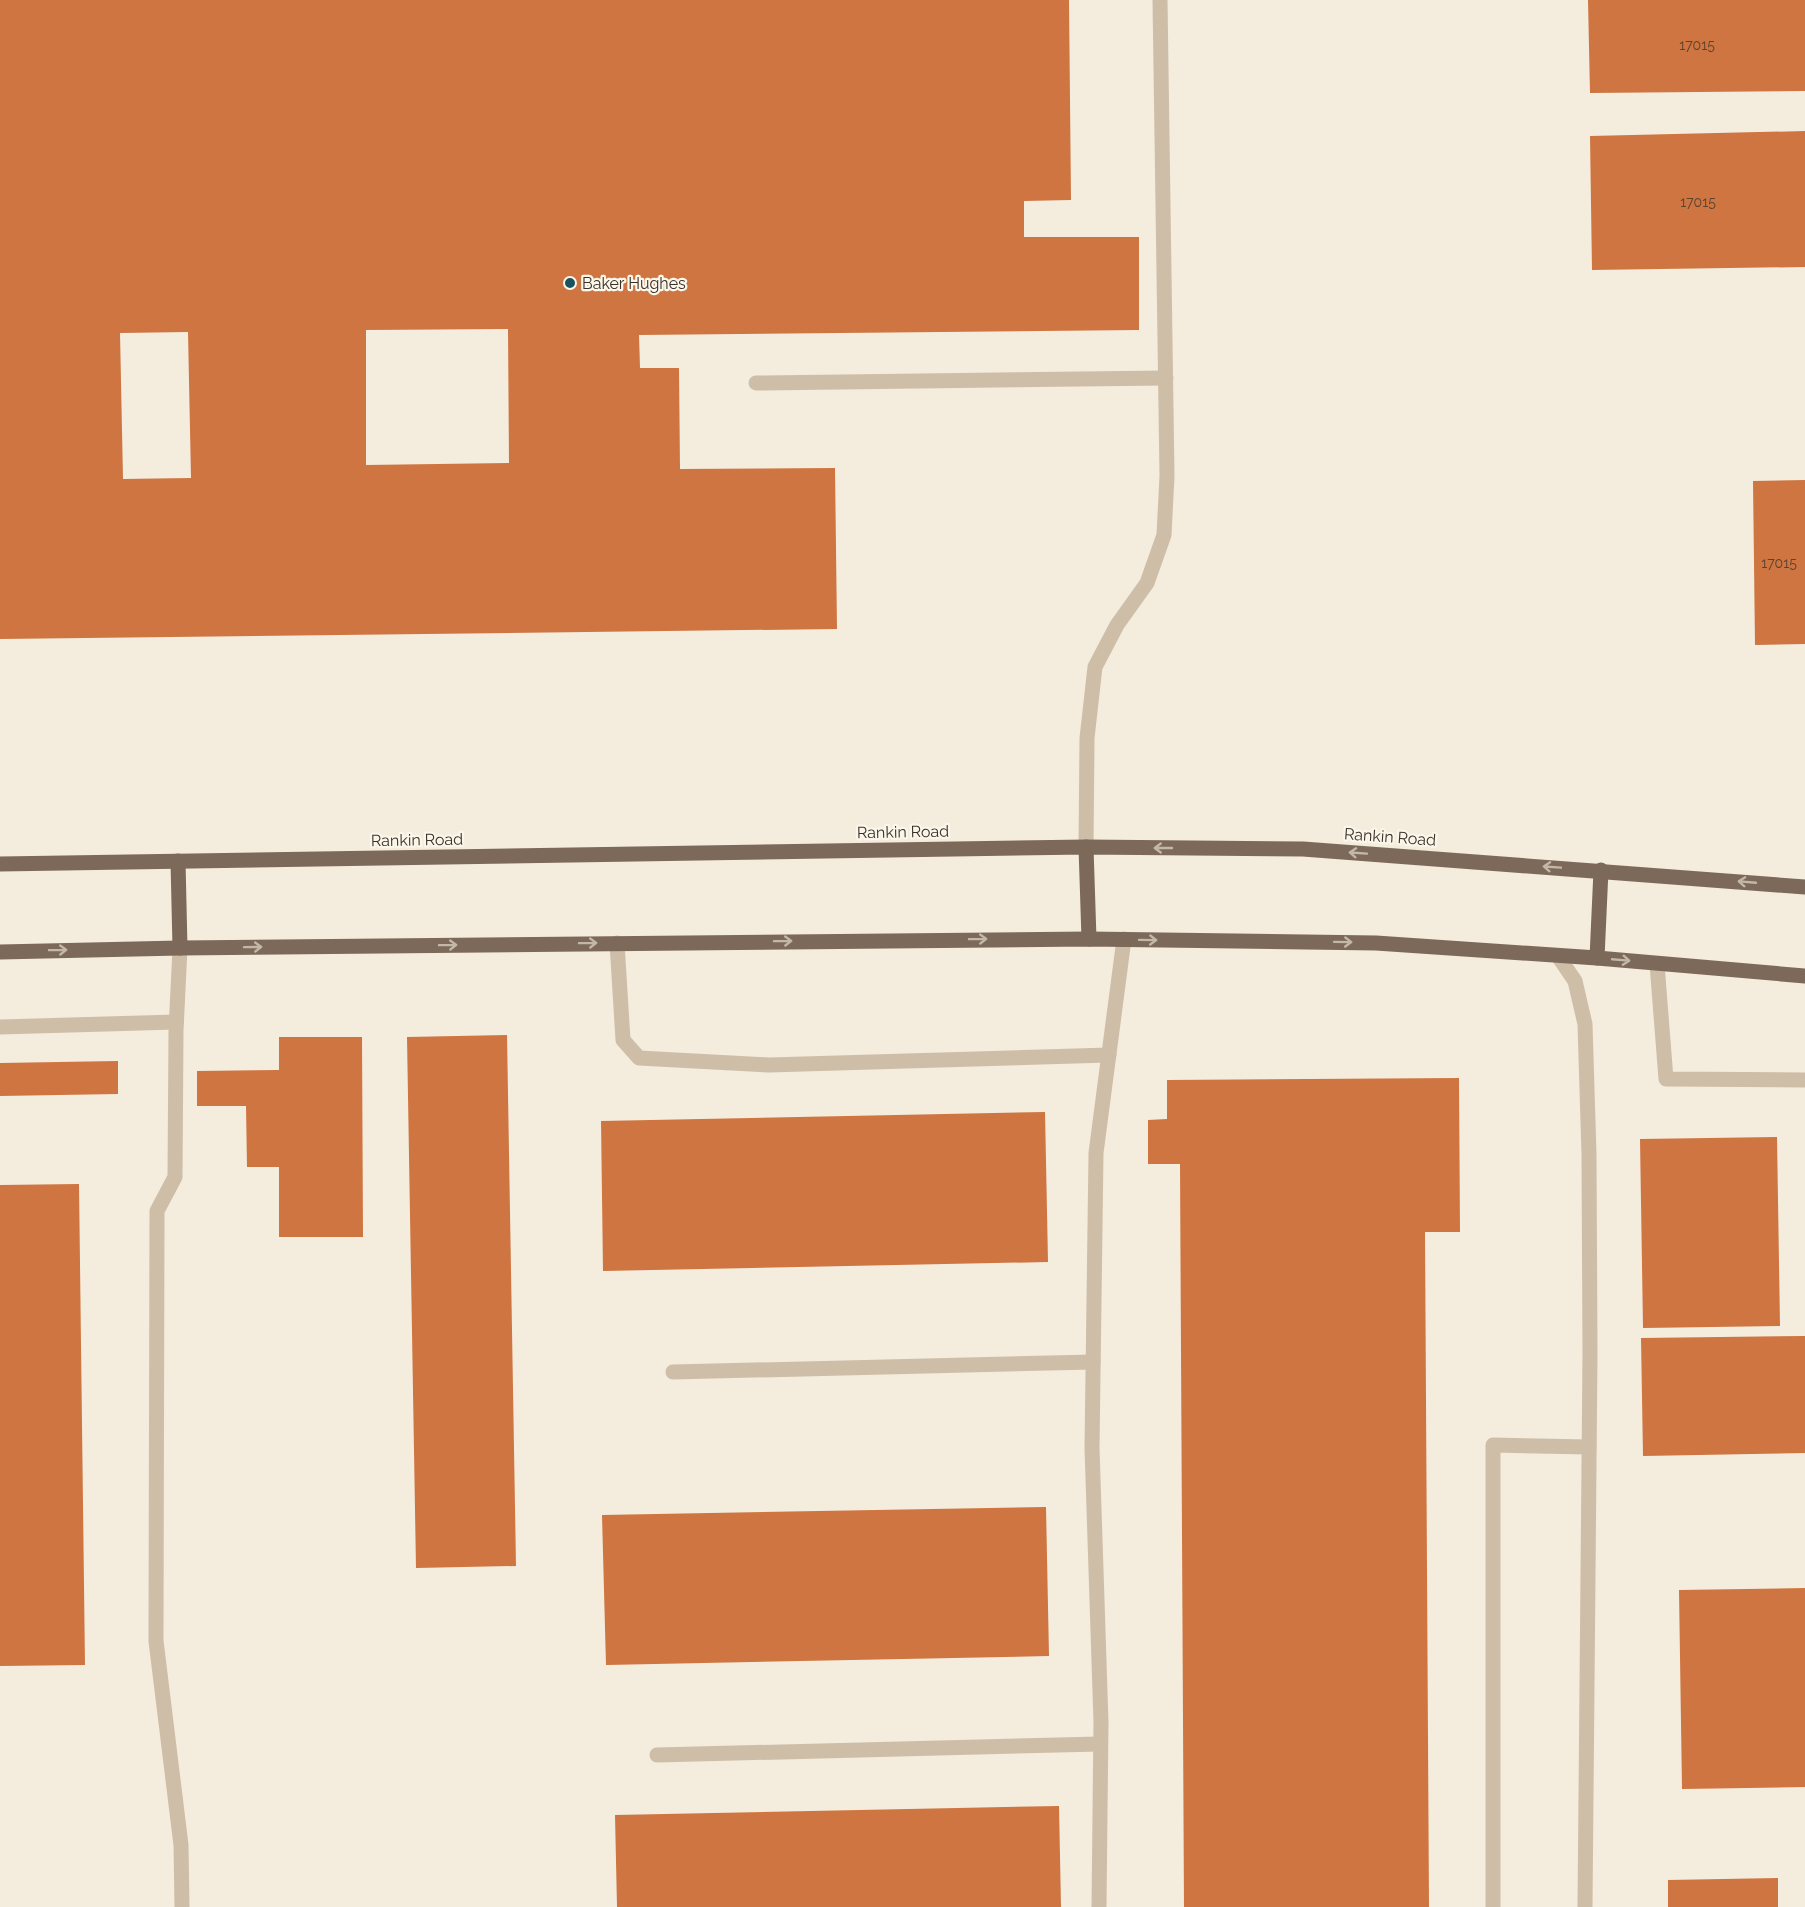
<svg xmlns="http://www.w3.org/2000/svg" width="1805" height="1907" font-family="Raleway,sans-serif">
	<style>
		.building { fill: #ce7541; fill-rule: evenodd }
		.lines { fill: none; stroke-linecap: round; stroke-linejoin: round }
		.minor { stroke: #cebea8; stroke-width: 15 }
		.major { stroke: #7d6959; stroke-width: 15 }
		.oneway { stroke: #c2b7a9 }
		.poi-dot { fill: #1b525f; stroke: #fbf6ea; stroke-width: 2 }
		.labels { text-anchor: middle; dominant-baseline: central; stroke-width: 4.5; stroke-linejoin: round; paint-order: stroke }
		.number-label { font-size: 14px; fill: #5f412f }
		.poi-label { font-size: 16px; fill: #3a3029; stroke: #fbf6ea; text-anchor: start }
		.street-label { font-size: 16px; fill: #3a3029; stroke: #fbf6ea }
	</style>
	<rect width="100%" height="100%" fill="#f4ecdd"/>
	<g class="building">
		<path d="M0 0H1069L1071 200 1024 201V237H1139V330L639 335 640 368H679L680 469 835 468 837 629 0 639ZM508 329 509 463 366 465V330ZM188 332 191 478 123 479 120 333Z"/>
		<path d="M1588 0H1805V91L1590 93Z"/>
		<path d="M1805 131V267L1592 270 1590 136Z"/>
		<path d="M1805 480V644L1755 645 1753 481Z"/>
		<path d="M507 1035 516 1566 416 1568 407 1037Z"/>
		<path d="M279 1037H362L363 1237H279V1167H247L246 1106H197V1071L279 1070Z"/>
		<path d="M118 1061V1094L0 1096V1063Z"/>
		<path d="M1459 1078 1460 1232H1425L1429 1907H1184L1180 1164H1148V1120L1167 1119V1080Z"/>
		<path d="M1045 1112 1048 1262 603 1271 601 1121Z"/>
		<path d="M1777 1137 1780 1326 1643 1328 1640 1139Z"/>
		<path d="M79 1184 85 1665 0 1666V1185Z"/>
		<path d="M1805 1336V1453L1643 1456 1641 1338Z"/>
		<path d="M1046 1507 1049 1656 606 1665 602 1515Z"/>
		<path d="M1805 1588V1787L1682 1789 1679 1590Z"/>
		<path d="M1059 1806 1061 1907H617L615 1815Z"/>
		<path d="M1778 1878V1907H1668V1880Z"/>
	</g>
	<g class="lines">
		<g class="minor">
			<path d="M756 383 1166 378"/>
			<path d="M1086 847 1087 738 1095 667 1117 625 1147 583 1164 535 1167 476 1160 0"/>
			<path d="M617 943 623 1040 639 1058 769 1065 1109 1055"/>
			<path d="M180 948 176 1031 175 1177 157 1211 156 1641 181 1845 182 1907"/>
			<path d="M1558 956 1575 981 1585 1024 1589 1154 1590 1353 1585 1907"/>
			<path d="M1657 964 1666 1079 1805 1080"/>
			<path d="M0 1027 176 1022"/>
			<path d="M673 1372 1093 1362"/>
			<path d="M657 1755 1100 1744"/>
			<path d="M1099 1907 1101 1722 1092 1448 1096 1153 1124 939"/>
			<path d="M1493 1907V1445L1589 1447"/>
		</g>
		<g class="major">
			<path d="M1086 847 1089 939"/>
			<path d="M178 861 180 948"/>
			<path d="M0 864 1086 847 1303 849 1805 887"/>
			<path d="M0 952 180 948 1089 939 1376 943 1597 958 1805 976"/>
			<path d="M1597 958 1601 870"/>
		</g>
	</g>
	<defs><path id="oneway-shaft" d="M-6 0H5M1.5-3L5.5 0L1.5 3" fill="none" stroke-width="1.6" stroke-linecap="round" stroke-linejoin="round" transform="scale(1.5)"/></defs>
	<g class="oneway">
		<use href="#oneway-shaft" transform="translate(1163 848) rotate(-180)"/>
		<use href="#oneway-shaft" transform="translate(1358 853) rotate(-176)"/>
		<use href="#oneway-shaft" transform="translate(1552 867) rotate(-176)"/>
		<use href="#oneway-shaft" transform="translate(1747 882) rotate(-175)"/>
		<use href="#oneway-shaft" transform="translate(978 939) rotate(-1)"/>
		<use href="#oneway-shaft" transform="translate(1148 940) rotate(1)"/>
		<use href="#oneway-shaft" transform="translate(783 941) rotate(-1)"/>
		<use href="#oneway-shaft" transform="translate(1343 942) rotate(1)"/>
		<use href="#oneway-shaft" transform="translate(588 943) rotate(-1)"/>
		<use href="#oneway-shaft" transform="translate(448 945) rotate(-1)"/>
		<use href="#oneway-shaft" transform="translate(253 947) rotate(-1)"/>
		<use href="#oneway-shaft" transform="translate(58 950) rotate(-1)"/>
		<use href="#oneway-shaft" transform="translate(1621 960) rotate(5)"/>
	</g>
	<circle class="poi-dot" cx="570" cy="283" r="6"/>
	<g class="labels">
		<g class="number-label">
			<text x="1697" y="45">17015</text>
			<text x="1698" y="202">17015</text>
			<text x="1779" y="563">17015</text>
		</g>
		<g class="poi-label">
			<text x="582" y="283">Baker Hughes</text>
		</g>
		<g class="street-label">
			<text transform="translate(903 832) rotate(-1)">Rankin Road</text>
			<text transform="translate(1390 837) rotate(4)">Rankin Road</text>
			<text transform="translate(417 840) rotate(-1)">Rankin Road</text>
		</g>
	</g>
</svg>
